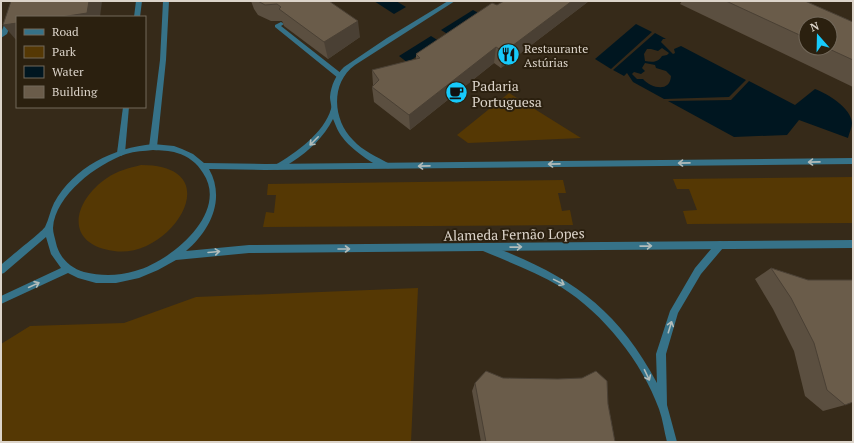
<svg xmlns="http://www.w3.org/2000/svg" width="854" height="443" font-family="'PT Serif',serif">
	<style>
		.green { fill: #553804 }
		.water { fill: #001620; fill-rule: evenodd }
		.lines { fill: none; stroke-linecap: round; stroke-linejoin: round }
		.service { fill: #367288; fill-rule: evenodd }
		.minor { fill: #367288; fill-rule: evenodd }
		.tertiary { fill: #367288; fill-rule: evenodd }
		.wall { fill: #5b4f40; fill-rule: evenodd }
		.shaded-wall { fill: #4a4034 }
		.building { fill: #6a5c4a; stroke: #4a4034 }
		.oneway { stroke: #b2bcba }
		.labels { text-anchor: middle; dominant-baseline: central; stroke-width: 4; stroke-linejoin: round; paint-order: stroke }
		.far-poi-label { font-size: 12px; fill: #dcd4ca; stroke: #2b200f; text-anchor: start }
		.poi-label { font-size: 14px; fill: #dcd4ca; stroke: #2b200f; text-anchor: start }
		.street-label { font-size: 14px; fill: #dcd4ca; stroke: #2b200f }
	</style>
	<rect width="100%" height="100%" fill="#362a19"/>
	<g class="green">
		<path d="M509 93 581 138 468 143 457 135Z"/>
		<path d="M141 165C232 165 170 260 114 251 63 244 73 201 107 178 117 171 129 168 141 165Z"/>
		<path d="M853 177V223L687 224 683 211 697 210 689 189H677L673 179Z"/>
		<path d="M563 180 566 193H558L562 211 570 210 573 225 263 227 266 212 274 213 276 195H267L268 184Z"/>
		<path d="M418 288 411 442H1V344L30 326 124 323 196 297Z"/>
	</g>
	<g class="water">
		<path d="M374 1H396L406 7 394 14Z"/>
		<path d="M473 10 484 16 460 42 441 30Z"/>
		<path d="M636 24 652 32 611 69 595 59Z"/>
		<path d="M655 33 666 39H663L661 42 673 54 675 53 674 49 681 46 746 80 729 97 664 99 633 82 627 73 624 76 613 70ZM662 48 669 53 667 55 662 56C658 63 652 62 645 61L644 54 647 49H651L658 51ZM645 63 655 65 656 68 666 71 671 76C670 93 651 88 643 79H637L632 74 634 72 641 74 645 71 642 68Z"/>
		<path d="M431 36 450 48 418 55 408 63 399 56Z"/>
		<path d="M749 81 795 105 815 89C828 94 851 108 852 123 852 128 849 133 848 138L799 120 787 135 734 137 668 101 731 100Z"/>
	</g>
	<g class="lines">
		<g class="service">
			<path d="M13 1H19L7 34 1 38V33Z"/>
			<path d="M136 1H142L140 17H134Z"/>
			<path d="M163 1H169L166 60 157 147 153 150 149 147 160 60Z"/>
			<path d="M281 22 284 24 281 26 342 74V78H338L275 27V25Z"/>
			<path d="M123 107H129L125 153 121 156 117 153Z"/>
		</g>
		<g class="minor">
			<path d="M448 1H455L355 65C330 83 333 120 353 140 363 151 377 157 390 164L391 166 390 168C379 171 349 147 343 138 338 132 336 126 333 119 324 137 309 151 292 162 287 165 281 171 275 169L274 167 275 165C296 153 324 133 331 109 332 106 330 101 330 97 331 85 336 75 344 67L387 38Z"/>
			<path d="M720 241 723 242 724 245 723 248 701 274 678 313 666 354 667 405 677 442H667C664 431 663 420 659 409 642 362 603 313 561 287 536 272 509 262 483 251L482 248 483 245 486 244C567 274 616 306 657 383L656 354 670 311 695 268 717 242Z"/>
		</g>
		<path class="tertiary" d="M153 144 174 146 182 149 193 154 204 163 265 164 853 158V164L265 170 209 169C226 199 210 231 186 251L249 245 853 240V248L249 253 176 260 158 270 139 278 116 283H96L78 278 68 273 1 304V296L61 268 51 254 46 237 4 273 1 274V265C8 258 42 232 45 227 49 219 50 211 54 203 74 167 113 148 153 144ZM153 150C161 151 169 150 177 153 188 156 197 163 203 173 230 213 170 262 135 271 118 276 101 276 84 272 70 268 59 257 56 243 55 238 53 233 53 228 55 195 97 164 126 154 135 151 144 151 153 150Z"/>
	</g>
	<g class="wall">
		<path d="M251 1H329L360 37 328 59 284 26 282 21H271L258 15 254 9Z"/>
		<path d="M504 1H589L501 68 494 63 410 130 374 102 372 87 373 85 372 70 416 59V54Z"/>
		<path d="M682 1H805L853 22V87L680 4ZM806 24 830 48H806Z"/>
		<path d="M771 268 808 280 845 405 823 411 805 396 794 351 773 309 755 279Z"/>
		<path d="M503 378 608 404 615 442H481L472 391 475 383Z"/>
	</g>
	<g class="shaded-wall">
		<path d="M89 1H102L100 17H61Z"/>
		<path d="M572 1H589L501 68 504 52Z"/>
		<path d="M358 21 360 37 328 59 324 42Z"/>
		<path d="M17 23V41L3 25Z"/>
		<path d="M496 47 494 63 410 130 409 115Z"/>
	</g>
	<g class="building">
		<path d="M11 1H89L87 13 61 17H17V23L3 25Z"/>
		<path d="M258 1H329L358 21 324 42 279 9 281 7 277 4 265 5Z"/>
		<path d="M504 1H572L504 52 496 47 409 115 372 87 379 80 372 70 420 58 416 54 492 3 497 5Z"/>
		<path d="M726 1H805L853 22V60L827 48H830V24H806V38Z"/>
		<path d="M771 268 808 280H853V402L845 405 827 390 814 343 791 298Z"/>
		<path d="M486 371 503 378 558 379 582 378 596 371 607 381 608 404 615 442H486L475 383Z"/>
	</g>
	<defs><path id="oneway-shaft" d="M-6 0H5M1.5-3L5.5 0L1.5 3" fill="none" stroke-width="1.6" stroke-linecap="round" stroke-linejoin="round"/></defs>
	<g class="oneway">
		<use href="#oneway-shaft" transform="translate(314 141) rotate(135)"/>
		<use href="#oneway-shaft" transform="translate(814 162) rotate(179)"/>
		<use href="#oneway-shaft" transform="translate(684 163) rotate(179)"/>
		<use href="#oneway-shaft" transform="translate(554 164) rotate(179)"/>
		<use href="#oneway-shaft" transform="translate(424 166) rotate(179)"/>
		<use href="#oneway-shaft" transform="translate(646 246) rotate(-1)"/>
		<use href="#oneway-shaft" transform="translate(516 247) rotate(-1)"/>
		<use href="#oneway-shaft" transform="translate(344 249)"/>
		<use href="#oneway-shaft" transform="translate(214 252) rotate(-5)"/>
		<use href="#oneway-shaft" transform="translate(559 282) rotate(26)"/>
		<use href="#oneway-shaft" transform="translate(34 285) rotate(-25)"/>
		<use href="#oneway-shaft" transform="translate(670 327) rotate(-73)"/>
		<use href="#oneway-shaft" transform="translate(647 375) rotate(64)"/>
	</g>
	<defs>
		<symbol id="restaurant-disc" viewBox="-11 -11 22 22"><circle r="9.5" fill="#17cafb" stroke="#2b200f"/><path d="M-5-6h1v4h1v-4h1v4h1v-4h1v5L-1.5 .5V6h-2V.5L-5-1ZM5-6V6H3V1.5H1.5Q1.5-4 5-6Z" fill="#111"/></symbol>
		<symbol id="cafe-disc" viewBox="-11 -11 22 22"><circle r="9.5" fill="#17cafb" stroke="#2b200f"/><path d="M-5.5-4.5H6V0H3Q3 3.5 0 3.5H-2.5Q-5.5 3.5-5.5 0ZM3-3.2v2h1.7v-2ZM-6 4.5H4V6H-6Z" fill="#111"/></symbol>
	</defs>
	<g fill-rule="evenodd">
		<use href="#restaurant-disc" x="496" y="42" width="25" height="25"/>
		<use href="#cafe-disc" x="444" y="80" width="25" height="25"/>
	</g>
	<g class="labels">
		<g class="far-poi-label">
			<text x="524" y="48">Restaurante<tspan x="524" dy="14">Astúrias</tspan></text>
		</g>
		<g class="poi-label">
			<text x="472" y="85">Padaria<tspan x="472" dy="16">Portuguesa</tspan></text>
		</g>
		<g class="street-label">
			<text transform="translate(514 234) rotate(-1)">Alameda Fernão Lopes</text>
		</g>
	</g>
	<rect width="854" height="443" fill="none" stroke="#dcd4ca" stroke-width="4"/>
	<rect x="16" y="16" width="130" height="92" fill="#2b200f" stroke="#72685a"/>
	<rect x="24" y="29" width="20" height="6" fill="#367288" stroke="#72685a"/>
	<text x="52" y="36" font-size="12" fill="#dcd4ca">Road</text>
	<rect x="24" y="46" width="20" height="12" fill="#553804" stroke="#72685a"/>
	<text x="52" y="56" font-size="12" fill="#dcd4ca">Park</text>
	<rect x="24" y="66" width="20" height="12" fill="#001620" stroke="#72685a"/>
	<text x="52" y="76" font-size="12" fill="#dcd4ca">Water</text>
	<rect x="24" y="86" width="20" height="12" fill="#6a5c4a" stroke="#72685a"/>
	<text x="52" y="96" font-size="12" fill="#dcd4ca">Building</text>
	<g transform="translate(818 36) rotate(340)"><circle r="19" fill="#2b200f" stroke="#72685a"/>
	<path d="M0-3L7 15L0 10L-7 15Z" fill="#17cafb"/>
	<text y="-6" font-size="11" font-weight="bold" text-anchor="middle" fill="#dcd4ca">N</text>
	</g>
</svg>
